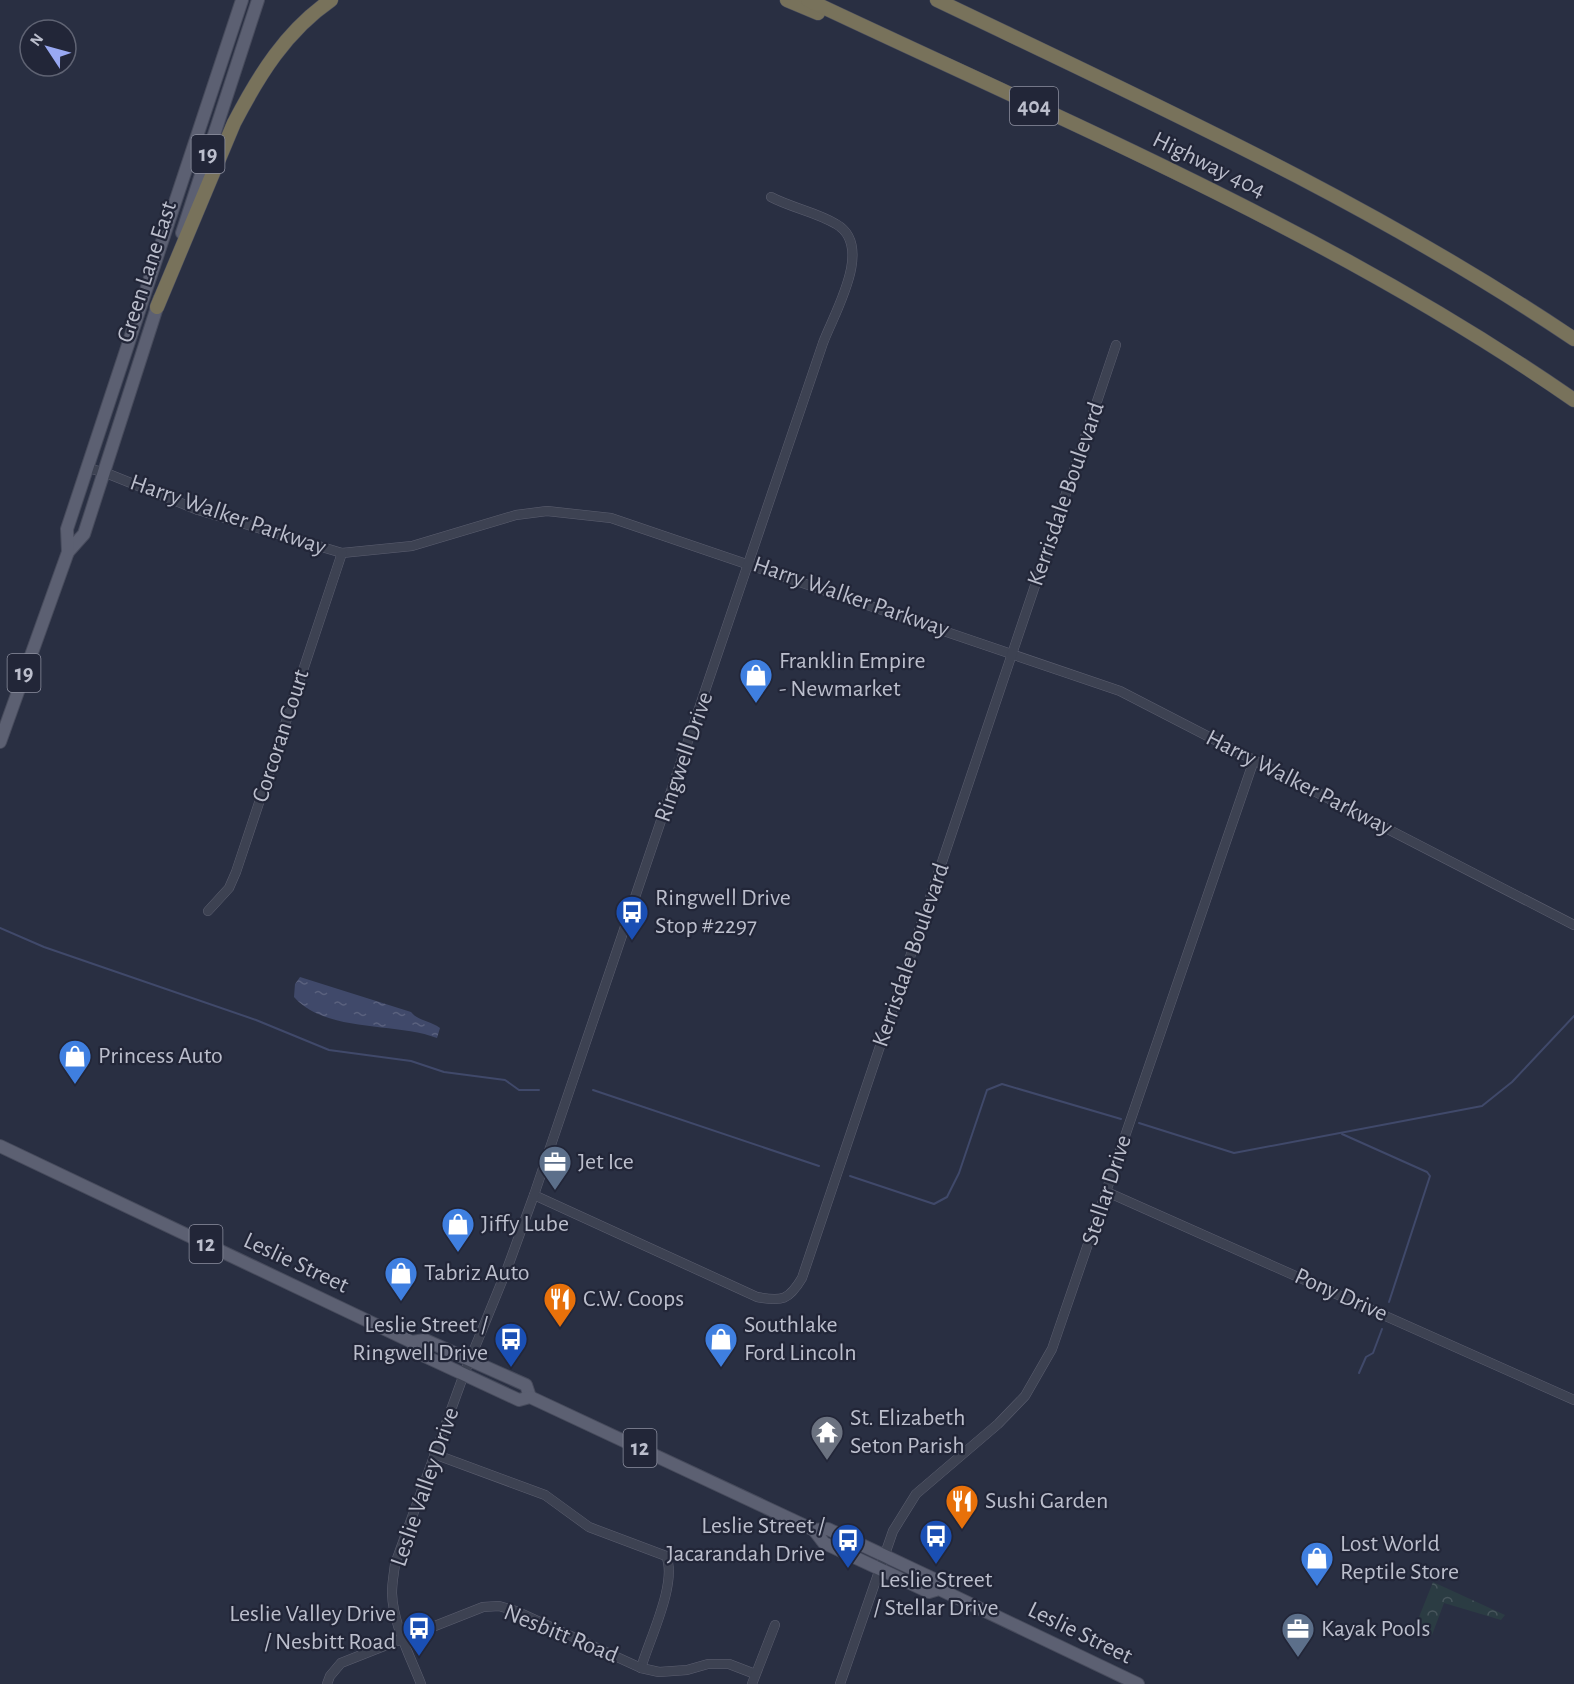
<svg xmlns="http://www.w3.org/2000/svg" width="1574" height="1684" font-family="'Alegreya Sans',sans-serif">
	<style>
		.forest { fill: url(#forest-crowns) }
		.water { fill: url(#water-ripples) }
		.lines { fill: none; stroke-linecap: round; stroke-linejoin: round }
		.stream { stroke: #40496a; stroke-width: 2 }
		.minor-casing { stroke: #5c5f70; stroke-width: 10 }
		.major-casing { stroke: #474b5c; stroke-width: 14 }
		.highway-casing { stroke: #484c5d; stroke-width: 15 }
		.minor { stroke: #3d4252; stroke-width: 9 }
		.major { stroke: #5c6072; stroke-width: 12 }
		.highway { stroke: #78725b; stroke-width: 14 }
		.labels { text-anchor: middle; dominant-baseline: central; stroke-width: 4.5; stroke-linejoin: round; paint-order: stroke }
		.shield { fill: #222638; stroke: #8d90a0; stroke-width: 1.5 }
		.shield-label { font-size: 22px; font-weight: bold; fill: #bbbecc }
		.street-label { font-size: 24px; fill: #bbbecc; stroke: #222638 }
		.poi-label { font-size: 24px; fill: #bbbecc; stroke: #222638; text-anchor: start }
	</style>
	<defs>
		<pattern id="forest-crowns" width="20" height="18" patternUnits="userSpaceOnUse" patternTransform="scale(1.5)"><rect width="20" height="18" fill="#2b3c43"/><path d="M2 6a3 3 0 1 1 6 0M12 15a3 3 0 1 1 6 0" fill="none" stroke="#48565d"/></pattern>
		<pattern id="water-ripples" width="26" height="14" patternUnits="userSpaceOnUse" patternTransform="scale(1.5)"><rect width="26" height="14" fill="#40496a"/><path d="M2 4q2-2 4 0t4 0M15 11q2-2 4 0t4 0" fill="none" stroke="#5a617e"/></pattern>
	</defs>
	<rect width="100%" height="100%" fill="#292f42"/>
	<path class="forest" d="M1433 1582 1505 1615 1501 1620 1444 1603 1432 1635 1410 1626 1417 1622Z"/>
	<path class="water" d="M300 977 411 1012C418 1021 431 1021 440 1028L437 1038C395 1022 326 1033 294 997L295 984Z"/>
	<g class="lines">
		<g class="stream">
			<path d="M0 928 44 947 256 1020 329 1050 411 1061 444 1072 505 1080 519 1090H539"/>
			<path d="M593 1090 819 1166"/>
			<path d="M1139 1123 1234 1153 1482 1106 1512 1082 1574 1016"/>
			<path d="M1342 1134 1427 1172 1430 1176 1389 1302"/>
			<path d="M850 1176 934 1204 947 1197 959 1173 987 1090 1002 1084 1121 1119"/>
			<path d="M1359 1373 1366 1357 1373 1353 1382 1329"/>
		</g>
		<defs>
			<g id="minor">
				<path d="M88 468 106 473 198 510 342 553 412 546 516 515 547 511 611 518 1120 691 1574 925"/>
				<path d="M208 911 229 888 236 872 342 553"/>
				<path d="M1107 1192 1574 1400"/>
				<path d="M534 1195 757 1297C782 1302 789 1300 802 1278L1116 345"/>
				<path d="M434 1454 545 1495 589 1527 666 1556C678 1582 649 1640 641 1668"/>
				<path d="M327 1684 330 1676 341 1663 483 1607 499 1606 516 1611 641 1668 659 1672 687 1670 708 1664H729L755 1674"/>
				<path d="M421 1684C410 1656 393 1624 392 1593 392 1583 394 1573 395 1564L464 1374 507 1269 534 1195 823 343C834 313 875 246 836 224 816 212 792 208 771 197"/>
				<path d="M752 1684 775 1625"/>
				<path d="M840 1684 893 1531 916 1494 998 1424 1025 1396 1052 1349 1254 760"/>
			</g>
			<g id="major">
				<path d="M182 233 258 0"/>
				<path d="M68 552 84 534 160 298"/>
				<path d="M0 742 68 552 67 529 242 0"/>
				<path d="M0 1146 412 1342 425 1340 526 1385 530 1397"/>
				<path d="M412 1342 418 1353 519 1400 530 1397 814 1530 828 1529 936 1580 939 1589"/>
				<path d="M814 1530 824 1543 929 1592 939 1589 1138 1684"/>
			</g>
			<g id="highway">
				<path d="M787 0 818 13"/>
				<path d="M808 0C1068 123 1337 235 1574 400"/>
				<path d="M937 0C1154 104 1374 204 1574 339"/>
				<path d="M157 307 234 123C259 75 286 31 331 0"/>
			</g>
		</defs>
		<use href="#minor" class="minor-casing"/>
		<use href="#major" class="major-casing"/>
		<use href="#highway" class="highway-casing"/>
		<use href="#minor" class="minor"/>
		<use href="#major" class="major"/>
		<use href="#highway" class="highway"/>
	</g>
	<defs>
		<symbol id="shop-pin" viewBox="-11 -11 22 30"><path d="M0 17L-7.5 6A9.5 9.5 0 1 1 7.5 6Z" fill="#3f7fe0" stroke="#222638"/><path d="M-5-2.5h2.3a2.7 3.5 0 0 1 5.4 0H5L5.5 6h-11ZM-1.5-2.5h3a1.5 2.3 0 0 0-3 0Z" fill="#fff"/></symbol>
		<symbol id="bus-pin" viewBox="-11 -11 22 30"><path d="M0 17L-7.5 6A9.5 9.5 0 1 1 7.5 6Z" fill="#1a4fb4" stroke="#222638"/><path d="M-5-6H5V4H4V6H2V4H-2V6H-4V4H-5ZM-3.5-4V0h7V-4ZM-3.5 1.2v1.5H-2V1.2ZM2 1.2v1.5H3.5V1.2Z" fill="#fff"/></symbol>
		<symbol id="office-pin" viewBox="-11 -11 22 30"><path d="M0 17L-7.5 6A9.5 9.5 0 1 1 7.5 6Z" fill="#5c6f8a" stroke="#222638"/><path d="M-6-3h4V-5.5h4V-3h4V5H-6ZM-1-4.5V-3h2v-1.5ZM-6 0V1H6V0Z" fill="#fff"/></symbol>
		<symbol id="restaurant-pin" viewBox="-11 -11 22 30"><path d="M0 17L-7.5 6A9.5 9.5 0 1 1 7.5 6Z" fill="#e8710a" stroke="#222638"/><path d="M-5-6h1v4h1v-4h1v4h1v-4h1v5L-1.5 .5V6h-2V.5L-5-1ZM5-6V6H3V1.5H1.5Q1.5-4 5-6Z" fill="#fff"/></symbol>
		<symbol id="temple-pin" viewBox="-11 -11 22 30"><path d="M0 17L-7.5 6A9.5 9.5 0 1 1 7.5 6Z" fill="#6b7280" stroke="#222638"/><path d="M0-6L5-2H3V0L6.5 2.5H4V6H1.5V3h-3V6H-4V2.5H-6.5L-3 0V-2H-5Z" fill="#fff"/></symbol>
	</defs>
	<g fill-rule="evenodd">
		<use href="#shop-pin" x="737" y="656" width="38" height="52"/>
		<use href="#bus-pin" x="613" y="893" width="38" height="52"/>
		<use href="#shop-pin" x="56" y="1037" width="38" height="52"/>
		<use href="#office-pin" x="536" y="1143" width="38" height="52"/>
		<use href="#shop-pin" x="439" y="1205" width="38" height="52"/>
		<use href="#shop-pin" x="382" y="1254" width="38" height="52"/>
		<use href="#restaurant-pin" x="541" y="1280" width="38" height="52"/>
		<use href="#bus-pin" x="492" y="1320" width="38" height="52"/>
		<use href="#shop-pin" x="702" y="1320" width="38" height="52"/>
		<use href="#temple-pin" x="808" y="1413" width="38" height="52"/>
		<use href="#restaurant-pin" x="943" y="1482" width="38" height="52"/>
		<use href="#bus-pin" x="917" y="1517" width="38" height="52"/>
		<use href="#bus-pin" x="829" y="1521" width="38" height="52"/>
		<use href="#shop-pin" x="1298" y="1539" width="38" height="52"/>
		<use href="#bus-pin" x="400" y="1609" width="38" height="52"/>
		<use href="#office-pin" x="1279" y="1610" width="38" height="52"/>
	</g>
	<g class="labels">
		<g class="shield">
			<rect x="1010" y="87" width="48" height="38" rx="4.5"/>
			<rect x="191.5" y="135" width="33" height="38" rx="4.5"/>
			<rect x="7.5" y="654" width="33" height="38" rx="4.5"/>
			<rect x="189.5" y="1225" width="33" height="38" rx="4.5"/>
			<rect x="623.5" y="1429" width="33" height="38" rx="4.5"/>
		</g>
		<g class="shield-label">
			<text x="1034" y="106">404</text>
			<text x="208" y="154">19</text>
			<text x="24" y="673">19</text>
			<text x="206" y="1244">12</text>
			<text x="640" y="1448">12</text>
		</g>
		<g class="street-label">
			<text transform="translate(1209 165) rotate(26)">Highway 404</text>
			<text transform="translate(147 272) rotate(-72)">Green Lane East</text>
			<text transform="translate(1066 494) rotate(-71)">Kerrisdale Boulevard</text>
			<text transform="translate(228 515) rotate(19)">Harry Walker Parkway</text>
			<text transform="translate(851 597) rotate(19)">Harry Walker Parkway</text>
			<text transform="translate(281 736) rotate(-72)">Corcoran Court</text>
			<text transform="translate(684 757) rotate(-71)">Ringwell Drive</text>
			<text transform="translate(1299 783) rotate(27)">Harry Walker Parkway</text>
			<text transform="translate(911 955) rotate(-71)">Kerrisdale Boulevard</text>
			<text transform="translate(1107 1190) rotate(-72)">Stellar Drive</text>
			<text transform="translate(296 1263) rotate(25)">Leslie Street</text>
			<text transform="translate(1341 1295) rotate(24)">Pony Drive</text>
			<text transform="translate(425 1487) rotate(-71)">Leslie Valley Drive</text>
			<text transform="translate(1080 1633) rotate(26)">Leslie Street</text>
			<text transform="translate(561 1634) rotate(22)">Nesbitt Road</text>
		</g>
		<g class="poi-label">
			<text x="779" y="661">Franklin Empire<tspan x="779" dy="28">- Newmarket</tspan></text>
			<text x="655" y="898">Ringwell Drive<tspan x="655" dy="28">Stop #2297</tspan></text>
			<text x="98" y="1056">Princess Auto</text>
			<text x="578" y="1162">Jet Ice</text>
			<text x="481" y="1224">Jiffy Lube</text>
			<text x="424" y="1273">Tabriz Auto</text>
			<text x="583" y="1299">C.W. Coops</text>
			<text x="488" y="1325" text-anchor="end">Leslie Street /<tspan x="488" dy="28">Ringwell Drive</tspan></text>
			<text x="744" y="1325">Southlake<tspan x="744" dy="28">Ford Lincoln</tspan></text>
			<text x="850" y="1418">St. Elizabeth<tspan x="850" dy="28">Seton Parish</tspan></text>
			<text x="985" y="1501">Sushi Garden</text>
			<text x="825" y="1526" text-anchor="end">Leslie Street /<tspan x="825" dy="28">Jacarandah Drive</tspan></text>
			<text x="1340" y="1544">Lost World<tspan x="1340" dy="28">Reptile Store</tspan></text>
			<text x="936" y="1580" text-anchor="middle">Leslie Street<tspan x="936" dy="28">/ Stellar Drive</tspan></text>
			<text x="396" y="1614" text-anchor="end">Leslie Valley Drive<tspan x="396" dy="28">/ Nesbitt Road</tspan></text>
			<text x="1321" y="1629">Kayak Pools</text>
		</g>
	</g>
	<g transform="translate(48 48) rotate(306)"><circle r="28" fill="#222638" stroke="#5f6373" stroke-width="1.5"/>
	<path d="M0-4.5L10 22L0 15L-10 22Z" fill="#99a9f3"/>
	<text y="-9" font-size="16" font-weight="bold" text-anchor="middle" fill="#bbbecc">N</text>
	</g>
</svg>
